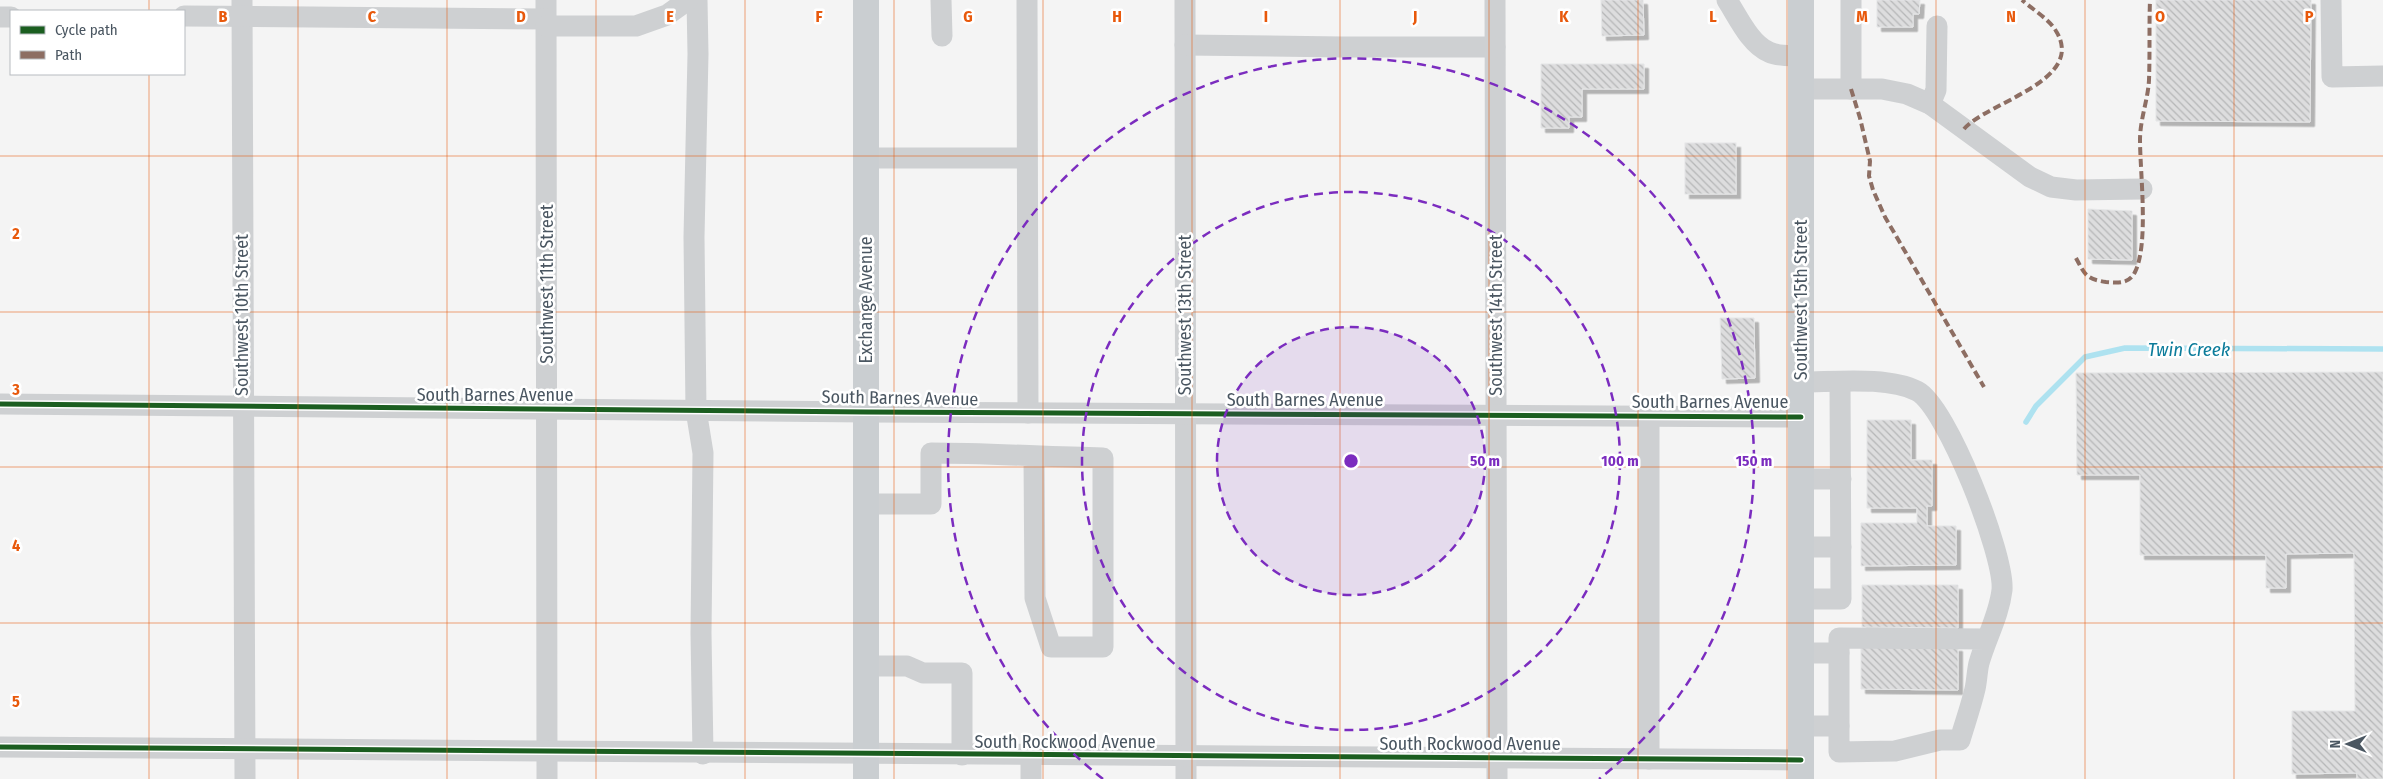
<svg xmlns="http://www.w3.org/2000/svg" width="2383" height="779" font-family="'Fira Sans Condensed',sans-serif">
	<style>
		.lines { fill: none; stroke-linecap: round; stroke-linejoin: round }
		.stream { stroke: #aee2f0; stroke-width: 5.5 }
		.building { fill: url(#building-back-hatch); stroke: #e5e6e7; filter: url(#shadow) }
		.minor { stroke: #ced0d2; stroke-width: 21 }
		.major { stroke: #caced1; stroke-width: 26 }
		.quiet { stroke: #8d6e63; stroke-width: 4; stroke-dasharray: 8 4; stroke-linecap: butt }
		.cycleway-casing { stroke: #fff; stroke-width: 8 }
		.cycleway { stroke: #1b5e20; stroke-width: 5 }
		.grid { fill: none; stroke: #e8590c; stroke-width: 1; stroke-opacity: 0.55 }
		.ring { fill: none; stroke: #7b2cbf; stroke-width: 2.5; stroke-dasharray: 9 6 }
		.labels { text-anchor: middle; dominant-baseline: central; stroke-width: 5; stroke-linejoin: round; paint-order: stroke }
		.street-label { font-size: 18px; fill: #4a5661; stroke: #fff }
		.water-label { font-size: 19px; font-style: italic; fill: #0c7c9b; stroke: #fff }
		.grid-label { font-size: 16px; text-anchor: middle; font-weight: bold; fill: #e8590c; stroke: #fff; stroke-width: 5; stroke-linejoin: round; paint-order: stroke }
		.centre { fill: #7b2cbf; stroke: #fff; stroke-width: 2.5 }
		.ring-label { font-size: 15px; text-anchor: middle; font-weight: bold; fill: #7b2cbf; stroke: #fff; stroke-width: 5; stroke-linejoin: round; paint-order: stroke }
	</style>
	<defs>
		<pattern id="building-back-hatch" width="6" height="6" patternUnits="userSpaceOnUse" patternTransform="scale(1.25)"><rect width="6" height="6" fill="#ddddde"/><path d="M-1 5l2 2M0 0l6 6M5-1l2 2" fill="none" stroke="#b5b6b7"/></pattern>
		<filter id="shadow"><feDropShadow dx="4.5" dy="4.5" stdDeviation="0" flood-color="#0004"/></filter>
	</defs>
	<rect width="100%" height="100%" fill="#f4f4f4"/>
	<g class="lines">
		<path class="stream" d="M2026 422 2036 406 2085 357 2125 348 2383 349"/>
	</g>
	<g class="building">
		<path d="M1601 0H1643L1644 35 1602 36Z"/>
		<path d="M1877 0H1920L1919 14H1913V27H1877Z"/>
		<path d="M2156 0H2311L2310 122 2156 121Z"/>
		<path d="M1541 64H1644V89H1582V117H1569V128H1541Z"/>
		<rect x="1685" y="143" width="51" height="51"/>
		<path d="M2088 209 2132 211V260L2088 259Z"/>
		<path d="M1720 318H1754L1755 378 1722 379Z"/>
		<path d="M2383 372V779H2357V773L2292 774V711H2355L2354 553 2286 554V588H2266V555H2140V475H2077L2076 373Z"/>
		<path d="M1867 420H1911V460H1932V506H1927V526H1956V565L1861 566V523H1917V508H1867Z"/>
		<path d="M1862 585H1958V628L1862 627Z"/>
		<path d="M1861 646 1958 647V690L1861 689Z"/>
	</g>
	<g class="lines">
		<g class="minor">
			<path d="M242 0 245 779"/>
			<path d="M546 0 547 779"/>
			<path d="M697 0 698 54 694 237 696 410 703 453 701 633 703 754"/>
			<path d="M941 0 942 36"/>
			<path d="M1027 0 1028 413"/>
			<path d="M1185 0 1186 779"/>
			<path d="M1495 0 1497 779"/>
			<path d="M1727 0C1738 17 1750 44 1769 52 1779 57 1791 55 1801 56"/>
			<path d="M1851 0V89"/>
			<path d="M2331 0 2332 77 2383 76"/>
			<path d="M184 16 546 19"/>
			<path d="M0 17H11"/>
			<path d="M546 26H636L667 15 688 0"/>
			<path d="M1185 45 1342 47H1495"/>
			<path d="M1801 89H1882L1907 94 1930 104 2030 177 2051 187 2076 190 2142 189"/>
			<path d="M1930 104 1936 90 1937 26"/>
			<path d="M866 158H1027"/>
			<path d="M1801 382C1834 382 1888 376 1917 391 1947 406 2005 556 2002 590 1999 616 1986 638 1979 663 1977 671 1977 680 1975 689 1971 706 1965 723 1960 740H1940L1895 751 1839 752V638L1987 639"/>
			<path d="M0 404 866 412 1801 417"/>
			<path d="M1649 415V759"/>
			<path d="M1801 479H1841"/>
			<path d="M866 504H931V453C989 453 1045 457 1103 458V647H1051L1035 598 1034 457"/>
			<path d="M1801 547H1841"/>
			<path d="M1801 599H1841L1840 383"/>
			<path d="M1801 653H1839"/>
			<path d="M866 666H907L923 673H962V755"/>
			<path d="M1801 726H1839"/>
			<path d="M0 747 1801 760"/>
			<path d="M1031 779V755"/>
		</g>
		<g class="major">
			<path d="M866 0V779"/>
			<path d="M1801 779V0"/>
		</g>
		<g class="quiet">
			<path d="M1851 89 1860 118 1870 161 1869 176 1873 190 1885 217 1984 387"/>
			<path d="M1964 129C1987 102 2087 81 2056 31 2049 19 2032 9 2022 0"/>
			<path d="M2076 258C2085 275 2086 279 2106 282 2118 283 2129 284 2135 272 2149 244 2140 172 2140 140 2140 119 2148 100 2149 80 2150 53 2149 26 2150 0"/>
		</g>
		<defs>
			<g id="cycleway">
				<path d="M0 404 866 412 1801 417"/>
				<path d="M0 747 1801 760"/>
			</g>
		</defs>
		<use href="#cycleway" class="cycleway-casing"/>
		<use href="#cycleway" class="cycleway"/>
	</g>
	<path class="grid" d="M149 0V11M298 0V779M447 0V779M596 0V779M745 0V779M894 0V779M1043 0V779M1192 0V779M1340 0V779M1489 0V779M1638 0V779M1787 0V779M1936 0V779M2085 0V779M2234 0V779M149 74V779M0 156H2383M0 312H2383M0 467H2383M0 623H2383"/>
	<circle cx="1351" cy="461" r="134" fill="#7b2cbf" fill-opacity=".12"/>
	<g class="ring">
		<circle cx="1351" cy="461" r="134"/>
		<circle cx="1351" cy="461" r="269"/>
		<path d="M1103 779A403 403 0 1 1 1599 779"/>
	</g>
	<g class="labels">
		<g class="street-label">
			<text transform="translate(547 284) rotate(-90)">Southwest 11th Street</text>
			<text transform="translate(866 300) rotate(-90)">Exchange Avenue</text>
			<text transform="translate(1801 300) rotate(-90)">Southwest 15th Street</text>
			<text transform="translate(242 315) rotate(-90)">Southwest 10th Street</text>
			<text transform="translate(1185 315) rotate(-90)">Southwest 13th Street</text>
			<text transform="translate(1496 315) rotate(-90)">Southwest 14th Street</text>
			<text x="495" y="395">South Barnes Avenue</text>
			<text transform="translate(900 398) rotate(1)">South Barnes Avenue</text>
			<text x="1305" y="400">South Barnes Avenue</text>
			<text x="1710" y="402">South Barnes Avenue</text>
			<text x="1065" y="742">South Rockwood Avenue</text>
			<text x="1470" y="744">South Rockwood Avenue</text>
		</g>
		<g class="water-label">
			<text x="2189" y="349">Twin Creek</text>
		</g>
	</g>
	<g class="grid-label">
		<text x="223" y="22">B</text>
		<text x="372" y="22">C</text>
		<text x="521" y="22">D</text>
		<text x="670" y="22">E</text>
		<text x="819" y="22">F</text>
		<text x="968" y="22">G</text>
		<text x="1117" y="22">H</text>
		<text x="1266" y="22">I</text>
		<text x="1415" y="22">J</text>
		<text x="1564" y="22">K</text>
		<text x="1713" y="22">L</text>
		<text x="1862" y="22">M</text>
		<text x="2011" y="22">N</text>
		<text x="2160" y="22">O</text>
		<text x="2309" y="22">P</text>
		<text x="16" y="239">2</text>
		<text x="16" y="395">3</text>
		<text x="16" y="551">4</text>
		<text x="16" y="707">5</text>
	</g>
	<circle cx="1351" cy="461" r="8" class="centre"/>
	<g class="ring-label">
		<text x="1485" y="466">50 m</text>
		<text x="1620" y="466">100 m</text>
		<text x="1754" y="466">150 m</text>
	</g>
	<rect x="10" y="10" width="175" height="65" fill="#ffffff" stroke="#b7bbc0"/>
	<rect x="20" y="26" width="25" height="8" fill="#1b5e20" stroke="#b7bbc0"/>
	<text x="55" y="35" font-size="15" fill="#4a5661">Cycle path</text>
	<rect x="20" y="51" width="25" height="8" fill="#8d6e63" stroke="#b7bbc0"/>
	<text x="55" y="60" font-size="15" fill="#4a5661">Path</text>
	<g transform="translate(2348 744) rotate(270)" stroke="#ffffff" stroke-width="4" paint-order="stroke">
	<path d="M0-4L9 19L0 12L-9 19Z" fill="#4a5661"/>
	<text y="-8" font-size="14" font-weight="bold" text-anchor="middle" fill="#4a5661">N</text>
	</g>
</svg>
